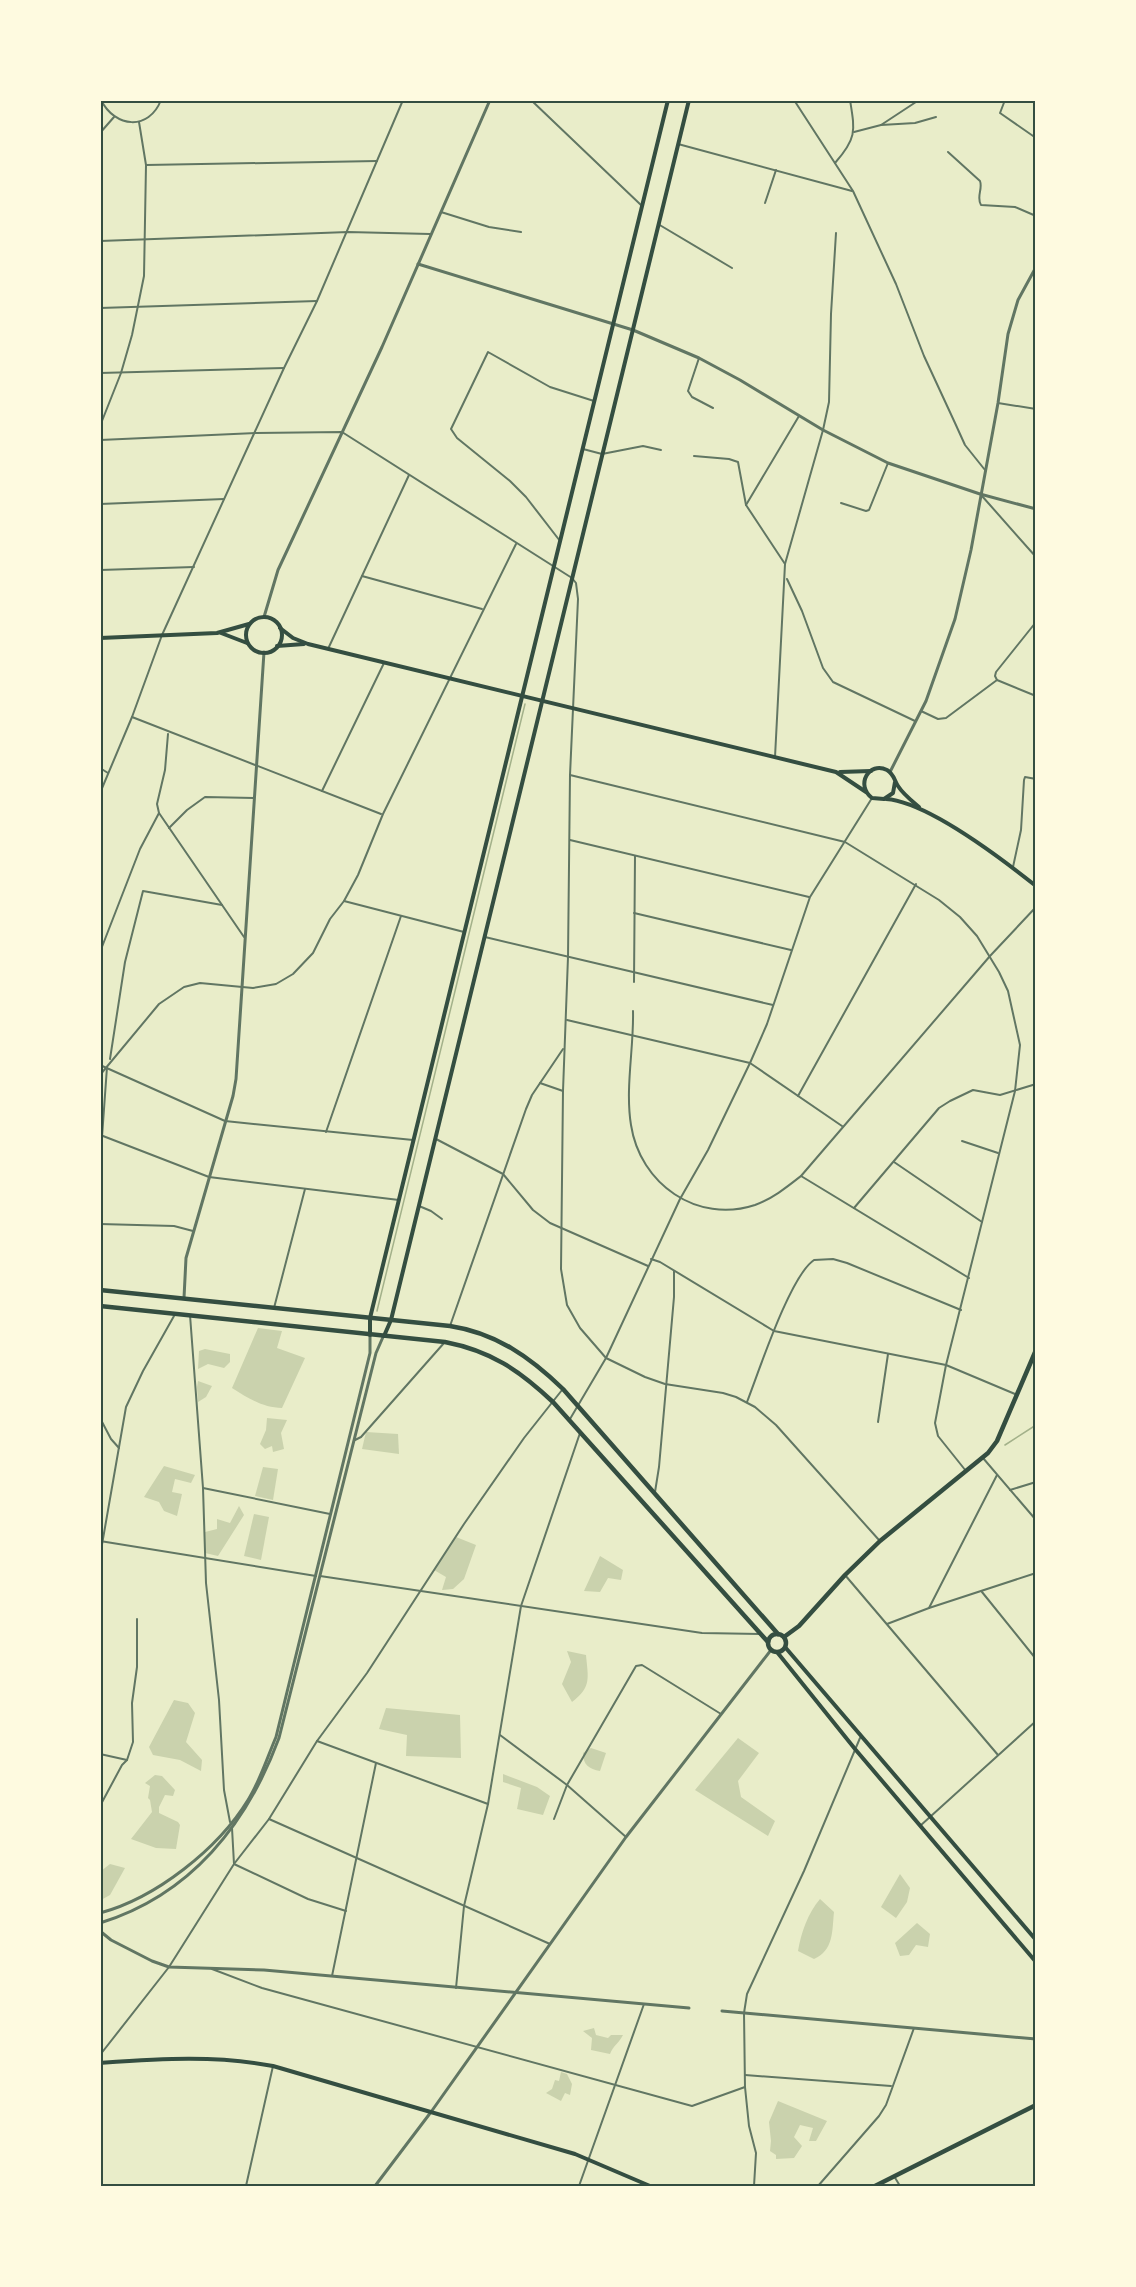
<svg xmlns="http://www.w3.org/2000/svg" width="1136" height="2287" font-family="Overpass,sans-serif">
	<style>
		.green { fill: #cad2ad }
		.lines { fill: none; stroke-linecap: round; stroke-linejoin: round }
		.stream { stroke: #a3b18a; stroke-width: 1.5 }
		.minor { stroke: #617663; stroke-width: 2 }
		.tertiary { stroke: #617663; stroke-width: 3 }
		.secondary { stroke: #344e41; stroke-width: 4 }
		.primary { stroke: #344e41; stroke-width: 4.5 }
		.neatline { fill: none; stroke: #344e41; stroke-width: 2 }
	</style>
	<rect width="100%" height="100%" fill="#e9edc9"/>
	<g class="green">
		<path d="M258 1328 282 1331 277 1348 305 1358 282 1408C263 1408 248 1398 232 1388Z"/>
		<path d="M205 1349 230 1354V1362L224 1368 208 1364 198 1369 199 1351Z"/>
		<path d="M198 1381 212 1386 206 1397 198 1402 197 1387Z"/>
		<path d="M267 1418 287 1420 281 1433 284 1449 273 1452 272 1446 265 1449 260 1444 266 1430Z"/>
		<path d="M366 1432 398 1434 399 1454 362 1449Z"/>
		<path d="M164 1466 195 1475 191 1483 175 1479 172 1492 182 1494 177 1516 164 1511 159 1502 144 1497Z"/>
		<path d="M263 1467 278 1469 273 1500 255 1496Z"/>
		<path d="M239 1506 244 1515 218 1556 205 1553V1532L217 1529V1519L230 1523Z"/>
		<path d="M254 1514 269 1517 261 1560 244 1556Z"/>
		<path d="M456 1537 476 1545 464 1579 453 1589 442 1590 446 1577 434 1570Z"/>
		<path d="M600 1556 623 1570 621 1580 608 1578 600 1592 584 1591Z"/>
		<path d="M567 1651 586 1655C588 1678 592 1687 572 1702L562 1684 571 1662Z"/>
		<path d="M174 1700 188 1703 195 1713 186 1742 202 1760 201 1771 180 1760 153 1755 149 1747Z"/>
		<path d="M386 1708 460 1715 461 1758 406 1756 407 1735 379 1729Z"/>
		<path d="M738 1738 759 1753 738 1781 741 1797 775 1821 768 1836 695 1790Z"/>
		<path d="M591 1748 606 1753 600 1771C589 1769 583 1765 583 1753Z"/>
		<path d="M503 1774 537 1787 550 1796 543 1815 517 1809 521 1788 503 1782Z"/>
		<path d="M155 1775 162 1776 175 1790 173 1796 165 1795 159 1807V1813L178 1822 180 1825 176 1849 156 1848 131 1839 152 1812 150 1800 148 1798 150 1786 145 1783Z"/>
		<path d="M110 1864 125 1868 110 1895 101 1900V1871Z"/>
		<path d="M900 1874 910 1888 907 1902 896 1918 881 1907Z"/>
		<path d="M820 1899 834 1912C832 1931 834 1950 814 1959L798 1951C801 1933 808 1913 820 1899Z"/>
		<path d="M917 1923 930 1934 928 1947 916 1945 909 1955 900 1956 895 1943Z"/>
		<path d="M594 2028 596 2035 608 2038 611 2035H623C619 2043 613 2046 610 2054L591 2050 592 2038 583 2031Z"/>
		<path d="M561 2072 567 2074 572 2084 570 2095 565 2093 561 2101 546 2093 552 2089 555 2080 559 2081Z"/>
		<path d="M778 2101 827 2121 816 2141H809L813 2128 800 2125 794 2137 802 2146 794 2158 776 2159V2155L770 2151 771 2141 769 2122Z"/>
	</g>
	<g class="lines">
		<g class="stream">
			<path d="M377 1311 525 704"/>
			<path d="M1005 1445 1036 1425"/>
		</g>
		<g class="minor">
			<path d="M101 100C115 128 149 131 161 100"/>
			<path d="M531 100 642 206"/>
			<path d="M794 100 853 191 896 284 924 356 955 423 965 445 985 470"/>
			<path d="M1005 100 1000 113 1036 138"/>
			<path d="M881 125 915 123 936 117"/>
			<path d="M854 132 881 125 919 100"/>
			<path d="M100 133 114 117"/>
			<path d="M678 144 852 191"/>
			<path d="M948 152 980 181C983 189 976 197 981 205L1015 207 1036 216"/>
			<path d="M835 163C857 138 855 131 850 100"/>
			<path d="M146 165 377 161"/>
			<path d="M765 203 776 170"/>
			<path d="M441 212 489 227 521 232"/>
			<path d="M658 224 732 268"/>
			<path d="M100 241 348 232 430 234"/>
			<path d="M100 308 317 301"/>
			<path d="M699 358 688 391 692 397 713 408"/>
			<path d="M100 373 284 368"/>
			<path d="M998 403 1036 409"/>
			<path d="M100 426 121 373 132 335 144 276 146 165 139 122"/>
			<path d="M100 440 256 433 342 432 572 578 576 583 578 599 570 775 568 957 563 1091 561 1269 567 1305 580 1328 606 1358 645 1377 665 1384 723 1393 736 1397 755 1407 776 1425 879 1540"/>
			<path d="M583 449 602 454 643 446 661 450"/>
			<path d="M694 456 729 459 738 462 746 505 785 564"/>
			<path d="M982 496 1036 557"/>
			<path d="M841 503 866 511 869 510 888 463"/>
			<path d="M100 504 224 499"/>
			<path d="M746 505 799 416"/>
			<path d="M560 541 526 497 510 481 457 438 451 429 488 352 550 387 594 401"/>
			<path d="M100 570 194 567"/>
			<path d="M362 576 482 609"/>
			<path d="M787 579 802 611 823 668 833 682 915 721"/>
			<path d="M1036 622 996 672 995 676 997 680 1036 696"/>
			<path d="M328 649 409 475"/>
			<path d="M921 711 938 719 946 718 997 680"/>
			<path d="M132 717 381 814"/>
			<path d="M775 757 785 564 823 430 829 402 831 314 836 233"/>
			<path d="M100 768 108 773"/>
			<path d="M570 775 845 842 939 900 960 917 977 936 999 972 1008 991 1020 1045 1015 1091 946 1365 935 1423 938 1436 966 1471"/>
			<path d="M322 791 384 663"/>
			<path d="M100 793 132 717 162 635 284 368 317 301 403 100"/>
			<path d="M159 813 244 937"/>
			<path d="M169 828 187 810 205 797 254 798"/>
			<path d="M570 840 809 897"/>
			<path d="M1013 867 1021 830 1024 780 1025 777 1036 779"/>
			<path d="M344 901 464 932"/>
			<path d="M634 913 791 950"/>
			<path d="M485 937 773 1005"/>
			<path d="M100 952 140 849 159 813 157 804 165 770 168 734"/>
			<path d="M634 982 635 856"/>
			<path d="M633 1011C634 1048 625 1088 631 1125 640 1184 697 1224 755 1205 772 1199 787 1187 801 1176L990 956 1036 907"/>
			<path d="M567 1020 750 1063 842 1126"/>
			<path d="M110 1059 125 962 143 891 222 905"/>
			<path d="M100 1065 225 1121 413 1140"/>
			<path d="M100 1075 159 1004 184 987 200 983 253 988 276 984 293 974 313 953 330 919 344 901 358 875 383 814 516 544"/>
			<path d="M540 1083 563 1091"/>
			<path d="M798 1096 916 884"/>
			<path d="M326 1132 401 916"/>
			<path d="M103 1136 209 1177 399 1200"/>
			<path d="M436 1139 503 1174 533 1210 550 1223 648 1266"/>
			<path d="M962 1141 998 1153"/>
			<path d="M894 1162 982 1222"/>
			<path d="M100 1165 107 1067"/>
			<path d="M801 1176 969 1278"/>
			<path d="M419 1206 431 1211 442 1219"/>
			<path d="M854 1208 939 1108 950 1101 973 1090 1000 1095 1036 1084"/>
			<path d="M100 1224 174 1226 193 1231"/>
			<path d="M651 1259 660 1262 774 1331 946 1365 1015 1394"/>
			<path d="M274 1308 305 1189"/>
			<path d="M190 1315 203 1488 206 1583 219 1700 224 1790 230 1822"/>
			<path d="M450 1326 526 1109 532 1095 563 1049"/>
			<path d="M747 1402C759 1371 790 1276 814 1260L833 1259 847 1263 961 1310"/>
			<path d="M100 1418 111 1439 119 1448"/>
			<path d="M570 1419 606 1358 680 1199 708 1150 750 1063 767 1024 810 897 872 798"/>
			<path d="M878 1422 888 1354"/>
			<path d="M355 1440 361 1437 444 1343"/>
			<path d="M983 1458 1036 1520"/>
			<path d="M203 1488 330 1514"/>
			<path d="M1010 1490 1036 1482"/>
			<path d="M655 1492 659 1467 674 1297V1271"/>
			<path d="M100 1541 316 1576"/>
			<path d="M100 1556 126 1407 143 1371 174 1316"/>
			<path d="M845 1575 998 1755"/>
			<path d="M320 1576 702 1633 760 1634"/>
			<path d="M982 1592 1036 1659"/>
			<path d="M929 1608 997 1475"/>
			<path d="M887 1624 929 1608 1036 1573"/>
			<path d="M500 1735 567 1785 626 1837"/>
			<path d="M317 1741 488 1804"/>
			<path d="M100 1754 127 1760"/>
			<path d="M100 1806 122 1765 127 1760 133 1742 132 1703 137 1667V1619"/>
			<path d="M269 1819 550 1944"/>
			<path d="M554 1819 567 1785 636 1666 642 1665 721 1714"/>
			<path d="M920 1826 1036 1721"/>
			<path d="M232 1828 234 1864 308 1899 346 1911"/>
			<path d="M212 1969 262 1988 692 2106 745 2087"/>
			<path d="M332 1976 376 1763"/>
			<path d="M456 1988 464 1906 488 1804 521 1606 580 1433"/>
			<path d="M100 2055 169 1967 234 1864 269 1819 317 1741 367 1673 464 1524 524 1438 562 1390"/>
			<path d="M745 2075 891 2086"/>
			<path d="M894 2176 900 2186"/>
			<path d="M246 2186 273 2066"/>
			<path d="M579 2186 644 2004"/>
			<path d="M754 2186 756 2153 749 2126 745 2087 744 2013 747 1994 804 1871 860 1738"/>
			<path d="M818 2186 879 2116 886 2105 914 2028"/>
		</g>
		<g class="tertiary">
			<path d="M418 264 633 330 699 358 740 380 823 430 888 463 980 494 1036 509"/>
			<path d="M264 617 278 570 382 347 490 100"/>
			<path d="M890 772 926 701 955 619 971 550 998 403 1008 334 1018 300 1036 267"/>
			<path d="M184 1298 186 1258 233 1096 236 1079 264 652"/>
			<path d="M100 1913C156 1898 218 1849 248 1800 260 1781 267 1758 276 1737L370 1353V1335"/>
			<path d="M100 1923C191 1895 247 1824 279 1738L376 1353 383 1337"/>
			<path d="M100 1931 111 1940 152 1961 169 1967 264 1970 689 2008"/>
			<path d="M722 2011 1036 2039"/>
			<path d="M375 2186 431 2112 626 1837 771 1650"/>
		</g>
		<g class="secondary">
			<circle cx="264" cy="635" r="18"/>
			<path d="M280 628 293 638 308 644 836 772 866 792"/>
			<path d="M221 633 247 643"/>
			<path d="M100 638 217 633 249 624"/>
			<path d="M277 646 304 644"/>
			<path d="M840 772 871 771"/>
			<path d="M895 782 893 793 884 799 872 798C855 785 869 761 887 770 894 774 894 780 898 786 903 794 912 801 919 807"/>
			<path d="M886 799C928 802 1002 859 1036 886"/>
			<path d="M370 1335V1318L668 100"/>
			<path d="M384 1336 391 1320 689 100"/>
			<path d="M785 1647 1036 1940"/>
			<path d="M777 1652 855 1749 1036 1962"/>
			<path d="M100 2063C159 2059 215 2055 273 2066L575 2154 650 2186"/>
		</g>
		<g class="primary">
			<path d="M100 1290 450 1326C496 1333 530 1357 563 1389L778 1634"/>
			<path d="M100 1306 445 1342C491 1351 519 1370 553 1402L768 1642"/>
			<circle cx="777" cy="1643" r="9"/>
			<path d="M784 1637 799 1626 845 1575 880 1541 988 1453 997 1441 1036 1350"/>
			<path d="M875 2186 1036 2105"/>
		</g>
	</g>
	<rect width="1136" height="2287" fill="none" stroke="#fefae0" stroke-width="204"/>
	<rect x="102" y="102" width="932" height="2083" class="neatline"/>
</svg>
